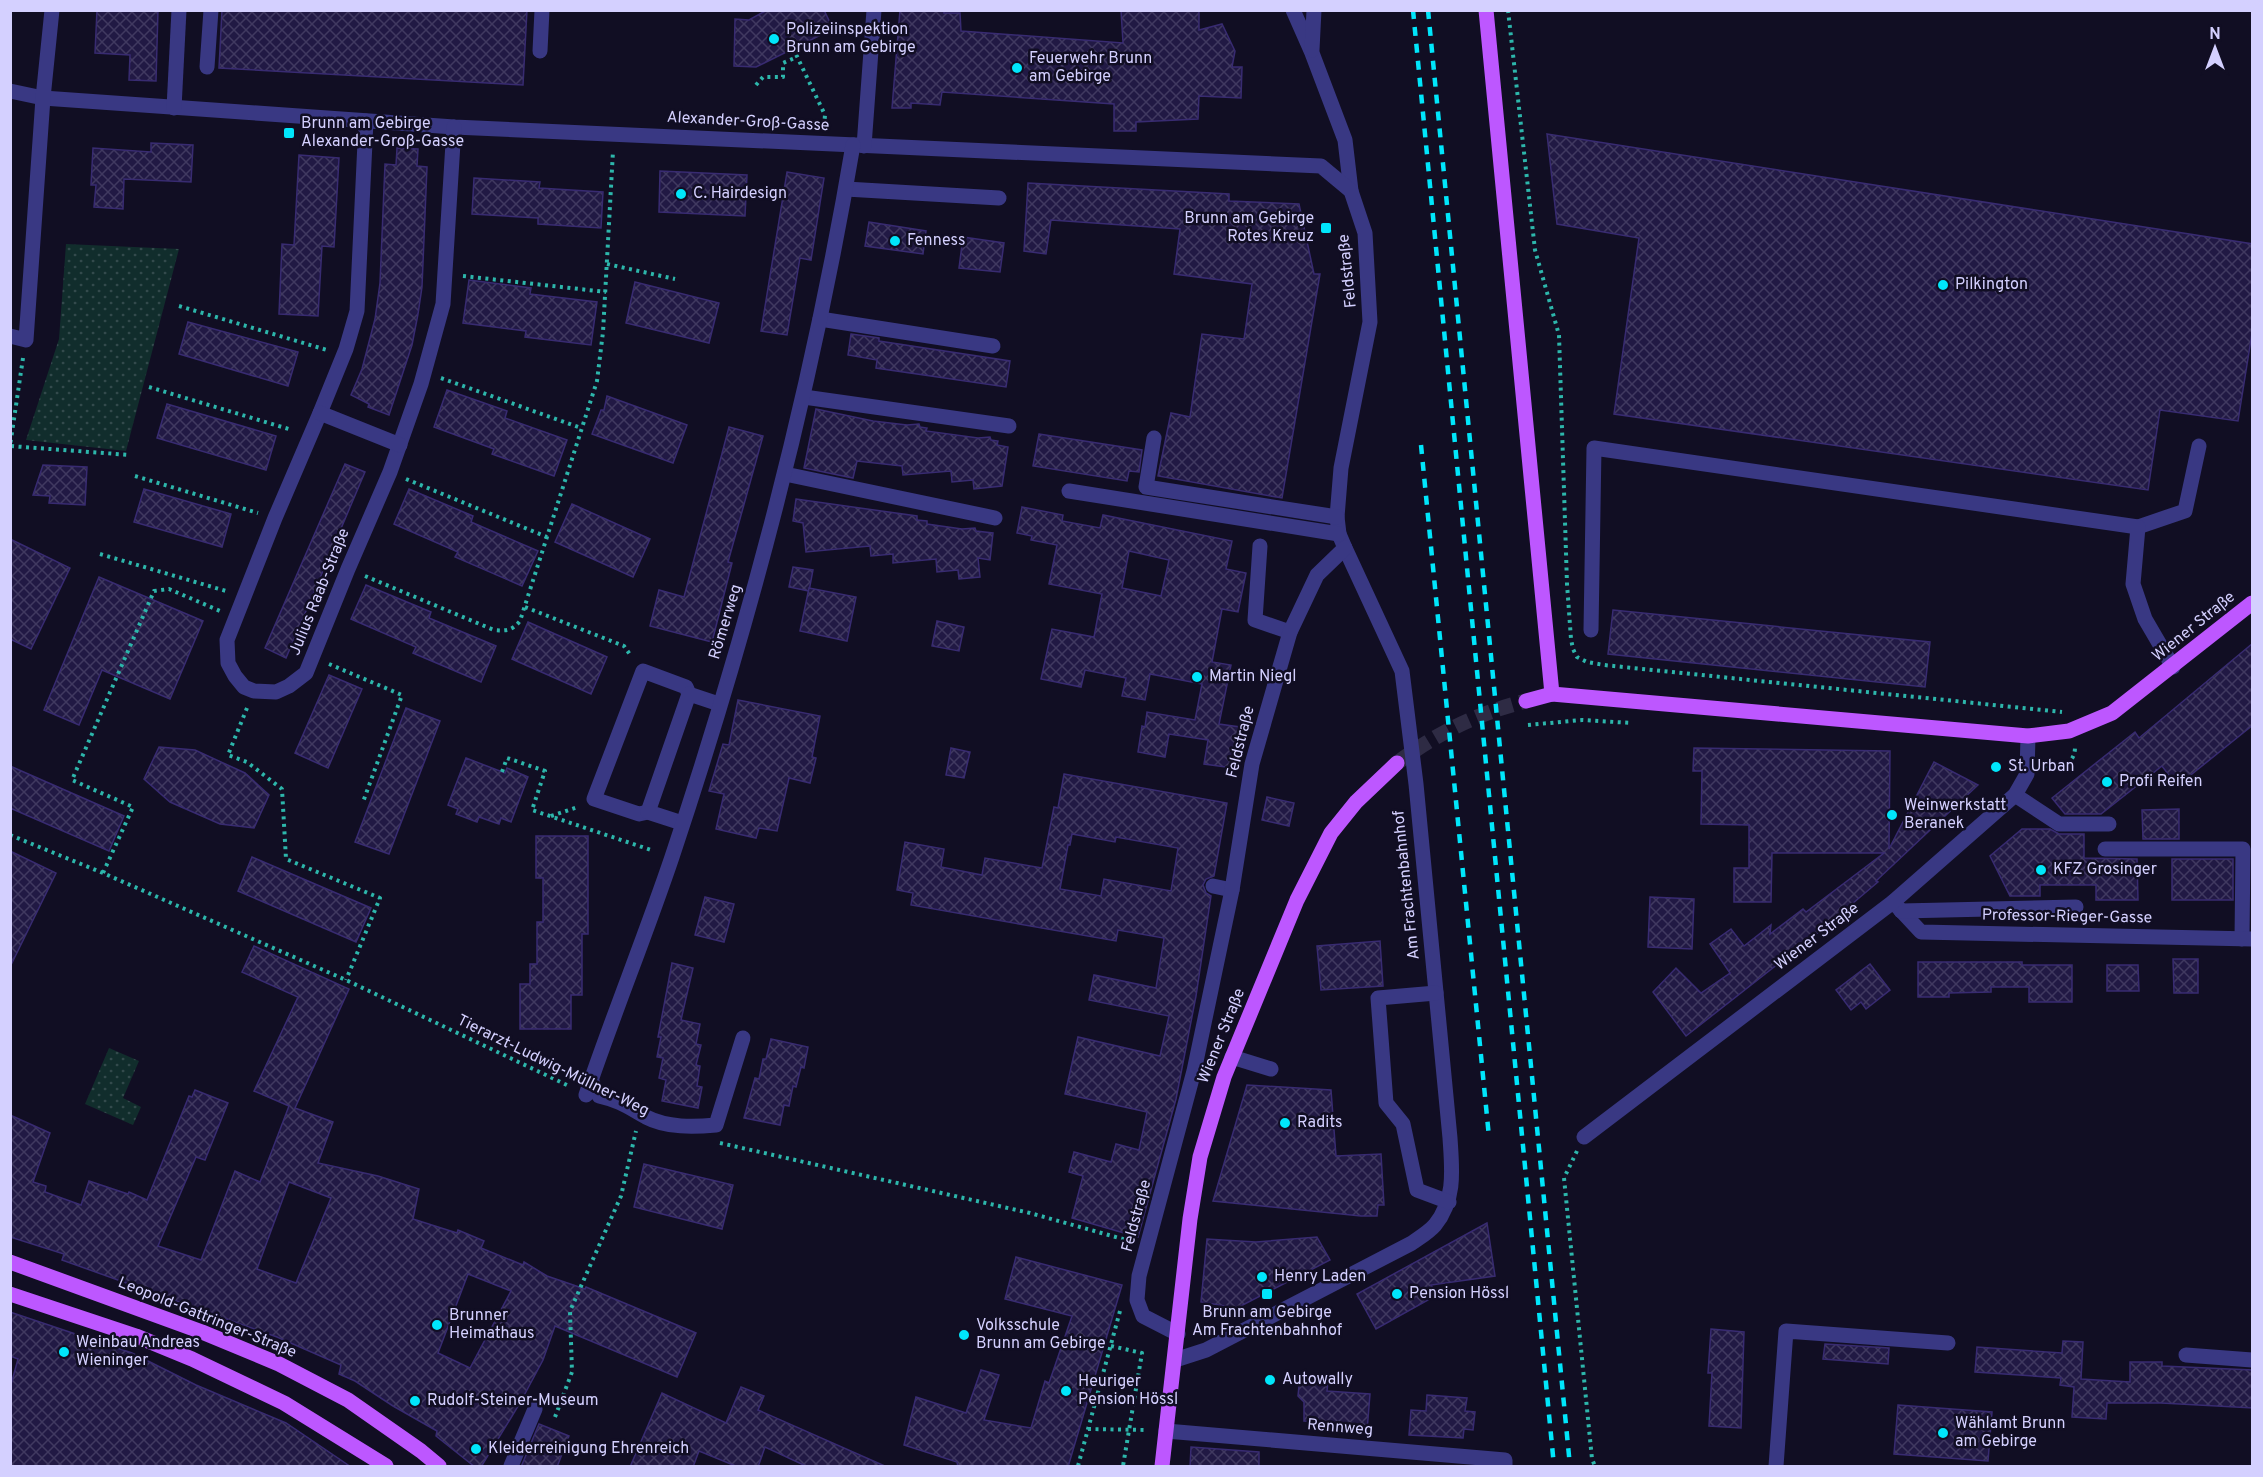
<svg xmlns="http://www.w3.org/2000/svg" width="2263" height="1477" font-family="Overpass,sans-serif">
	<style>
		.park { fill: url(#park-dots) }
		.building { fill: url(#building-cross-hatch); stroke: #382b71; stroke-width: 1.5; fill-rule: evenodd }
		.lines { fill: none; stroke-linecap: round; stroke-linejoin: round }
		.major-tunnel { stroke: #2e2b44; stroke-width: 15; stroke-dasharray: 15 8; stroke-linecap: butt }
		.path { stroke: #2db6ab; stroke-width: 4; stroke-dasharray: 3 4.5; stroke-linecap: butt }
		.minor { stroke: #393883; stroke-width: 15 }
		.major { stroke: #bd57ff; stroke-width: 15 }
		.rail { stroke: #00e6fb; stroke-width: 4.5; stroke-dasharray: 9 8; stroke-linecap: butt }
		.poi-dot { fill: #00e6fb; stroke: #110e23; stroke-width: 2 }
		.labels { text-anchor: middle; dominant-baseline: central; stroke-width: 5; stroke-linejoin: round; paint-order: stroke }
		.poi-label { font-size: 16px; fill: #d4d0ff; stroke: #110e23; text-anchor: start }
		.street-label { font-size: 16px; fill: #d4d0ff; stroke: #110e23 }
	</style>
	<defs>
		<pattern id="park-dots" width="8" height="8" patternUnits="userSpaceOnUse" patternTransform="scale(1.5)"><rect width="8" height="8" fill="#112d2c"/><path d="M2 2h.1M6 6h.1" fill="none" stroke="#334a4c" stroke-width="1.8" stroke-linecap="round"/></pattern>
		<pattern id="building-cross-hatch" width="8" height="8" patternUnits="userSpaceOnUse" patternTransform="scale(1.5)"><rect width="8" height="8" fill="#211944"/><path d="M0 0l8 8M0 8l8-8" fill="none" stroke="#403960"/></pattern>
	</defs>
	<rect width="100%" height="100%" fill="#110e23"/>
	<g class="park">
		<path d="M66 244 179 249 126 451 26 440 59 339Z"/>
		<path d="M109 1048 139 1061 123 1098 141 1107 133 1125 85 1104Z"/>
	</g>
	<g class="building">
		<path d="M97 10H158L156 81 129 80 130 55 95 53Z"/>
		<path d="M222 10H527L523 85 219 68Z"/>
		<path d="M767 10H824L833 29 756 67 734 66 735 19 749 20Z"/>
		<path d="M900 10H944V13H960L961 31 1123 43 1121 10H1199V30L1222 24 1235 51 1232 67H1242L1241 98 1199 96 1198 119 1136 122V131H1114V104L942 92 940 105 911 103V108H892Z"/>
		<path d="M1547 134 2253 244V327L2238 421 2160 410 2148 490 1614 414 1639 238 1557 224Z"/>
		<path d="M151 143 193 145 191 182 124 179 123 209 94 207 96 185H91L93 148 151 152Z"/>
		<path d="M397 148 418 149 417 166 427 167 422 287 418 314 412 345 389 415 368 407 369 404 351 395 362 369 375 319 380 283 385 164 396 165Z"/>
		<path d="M299 155 339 158 334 247 322 246 318 316 279 314 282 244 294 245Z"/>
		<path d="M660 171 747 175 745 216 659 212Z"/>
		<path d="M787 172 824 178 811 260 800 258 787 335 761 331Z"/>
		<path d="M474 178 540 182 539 188 603 192 601 228 538 224V218L472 214Z"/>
		<path d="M1028 183 1229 194V201L1299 204 1314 274H1320L1282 498 1158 476 1171 413 1190 417 1202 334 1244 339 1252 284 1174 274 1180 229 1051 220 1046 254 1024 251Z"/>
		<path d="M869 222 926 231 923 254 865 246Z"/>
		<path d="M963 237 1004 243 1000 272 959 268Z"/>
		<path d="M469 280 531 288 530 294 597 302 591 345 525 337 526 331 463 323Z"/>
		<path d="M635 282 719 303 709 343 626 323Z"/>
		<path d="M188 322 298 352 288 386 179 354Z"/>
		<path d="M851 334 879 338V341L1010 361 1006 387 876 368 877 360 848 355Z"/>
		<path d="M447 390 507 411 505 418 567 440 554 476 492 454 494 449 434 427Z"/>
		<path d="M607 396 687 425 673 463 592 434 601 410H604Z"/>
		<path d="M167 404 276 436 266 470 157 438Z"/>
		<path d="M816 409 873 421 907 425 919 424 920 427 927 428 926 431 978 438 990 437 991 440 998 441 997 445 1008 447 1002 486 974 489 973 480 952 482 951 471 903 475 902 466 857 461 853 478 804 468Z"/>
		<path d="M729 427 763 436 728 562 732 563 712 642 650 626 659 590 684 597Z"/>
		<path d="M1039 434 1142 450 1139 472 1129 471 1127 481 1033 466Z"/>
		<path d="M345 464 365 472 286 658 265 648Z"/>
		<path d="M43 465 87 467 85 505 49 503 50 496 33 495Z"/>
		<path d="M144 489 231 514 222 547 134 522Z"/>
		<path d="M409 489 473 516 471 522 538 551 522 586 455 557 458 552 394 524Z"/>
		<path d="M796 499 917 516V520L927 521V524L962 529 975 528 976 531 993 533 990 560 978 558 980 577 959 579 958 570 937 572 936 559 893 563V554L871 556 870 546 806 552 803 523 793 521Z"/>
		<path d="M572 504 650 539 633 577 555 542Z"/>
		<path d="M1022 507 1063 515 1062 521 1100 528 1103 515 1232 541 1226 569 1246 573 1238 612 1222 609 1212 662 1231 665 1219 724 1240 727 1233 768 1204 764 1208 740 1169 734 1165 757 1138 752 1142 726 1145 727 1147 712 1195 720 1202 684 1150 674 1145 700 1122 696 1126 678 1085 670 1081 687 1041 679 1052 629 1094 637 1102 594 1049 584 1057 545 1031 540 1032 536 1017 533ZM1129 551 1169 560 1161 596 1122 588Z"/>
		<path d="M10 539 70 568 31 649 10 639Z"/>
		<path d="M793 567 813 570 809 591 789 587Z"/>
		<path d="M99 577 203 621 170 699 102 670 79 725 44 710Z"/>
		<path d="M366 585 431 612 429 618 496 646 481 682 413 653 416 647 351 619Z"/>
		<path d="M809 588 856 597 847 641 800 631Z"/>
		<path d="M1613 610 1930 642 1925 687 1608 654Z"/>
		<path d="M937 621 964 627 959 651 932 646Z"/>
		<path d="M528 622 607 657 591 694 512 659Z"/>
		<path d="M2253 643V725L2177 786 2162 766 2101 814H2065L2052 798 2135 732 2139 738Z"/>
		<path d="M329 675 362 689 328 768 295 753Z"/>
		<path d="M738 700 820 716 812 757 816 758 810 783 789 778 777 831 759 828 756 838 716 829 724 794 709 791 723 744 729 745Z"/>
		<path d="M406 708 440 721 389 854 355 842Z"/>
		<path d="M159 747 195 750 245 773 269 795 254 828 220 824 170 802 144 779Z"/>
		<path d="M951 748 970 752 964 778 946 775Z"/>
		<path d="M1694 748 1890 751 1889 849 1934 762 1978 785 1876 881 1878 882 1820 931 1686 1036 1653 992 1676 968 1701 993 1730 973 1710 944 1731 929 1744 946 1771 925 1770 934 1803 909 1806 912 1884 853H1772L1771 902H1734V868H1749V825L1701 824 1702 771H1693Z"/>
		<path d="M466 758 505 773 507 768 528 777 511 822 501 818 499 824 479 817 477 822 456 814 458 809 448 805Z"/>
		<path d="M10 766 124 816 109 851 10 808Z"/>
		<path d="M1064 774 1227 803 1214 876 1206 879 1203 885 1206 893 1211 896 1196 996 1176 1099 1138 1237 1072 1218 1083 1176 1069 1172 1074 1152 1111 1162 1116 1144 1139 1150 1147 1112 1065 1094 1078 1037 1160 1056 1169 1016 1089 1000 1094 975 1156 988 1164 938 1118 930 1116 941 911 905 913 893 897 890 905 842 944 849 941 867 982 875 985 858 1042 868 1054 807 1058 808ZM1072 834 1115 842 1116 837 1178 848 1171 891 1104 879 1101 896 1060 889 1068 845H1070Z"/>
		<path d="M1267 797 1294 803 1289 826 1262 820Z"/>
		<path d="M2179 809V839H2143L2142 810Z"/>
		<path d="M2022 829H2050L2059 834H2084V858L2137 859 2138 900H2096V885H2040V896H2010L1990 856Z"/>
		<path d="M536 836H588V934H582V995H571V1029H520V984H530V964H537V922H543V878H536Z"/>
		<path d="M10 851 56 873 10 967Z"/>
		<path d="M252 857 371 908 356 942 238 891Z"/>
		<rect x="2172" y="859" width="61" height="41"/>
		<path d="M705 897 734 904 724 942 695 935Z"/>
		<path d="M1650 897 1694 899 1692 949 1648 947Z"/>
		<path d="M1380 941 1383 986 1321 990 1317 946Z"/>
		<path d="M254 946 349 989 295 1108 333 1122 318 1163 378 1176 419 1189 413 1219 457 1233 458 1230 484 1241 481 1248 523 1265 524 1262 547 1276 585 1289 586 1287 696 1333 677 1377 555 1326 543 1360 520 1403 481 1467H475L436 1436 437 1431 393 1406 355 1381 339 1374 341 1365 277 1337 62 1260 64 1254 10 1237V1115L50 1133 33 1182 46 1186 45 1192 81 1205 89 1181 128 1194 129 1192 147 1200 189 1096 192 1097 195 1090 228 1103 205 1160 196 1157 158 1246 201 1260 235 1171 260 1182 289 1106 254 1091 298 997 242 972ZM289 1182 331 1198 296 1283 257 1269ZM468 1274 511 1291 470 1368 438 1353Z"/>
		<path d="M2173 959H2198V993H2174Z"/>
		<path d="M1918 962H2022V965H2072V1002H2029V987H1991V992L1949 993V997H1918Z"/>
		<path d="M672 963 693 968 681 1020 700 1024 696 1044 701 1045 696 1065 700 1066 697 1086 702 1087 698 1108 662 1101 666 1080 659 1078 663 1058 657 1057 661 1037H658Z"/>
		<path d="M1870 964 1890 990 1866 1009 1861 1002 1851 1010 1836 990Z"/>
		<path d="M2107 965H2138L2139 991H2107Z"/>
		<path d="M771 1039 808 1047 804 1068 801 1067 796 1087 793 1086 789 1106 784 1105 780 1125 744 1118 755 1078 759 1079 763 1059H766Z"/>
		<path d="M1247 1085 1331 1090 1336 1156 1381 1154 1384 1205H1378L1377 1216H1361L1213 1201Z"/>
		<path d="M644 1164 733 1185 722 1229 634 1207Z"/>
		<path d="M1487 1223 1495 1276 1431 1285 1437 1295 1376 1329 1357 1294Z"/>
		<path d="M1317 1237 1330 1260 1237 1308 1201 1302 1207 1239 1256 1242Z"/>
		<path d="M1016 1257 1122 1285 1068 1467H958L957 1462 904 1445 916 1397 966 1413 981 1370 999 1375 984 1420 1031 1428 1045 1381 1049 1383 1072 1316 1005 1299Z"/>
		<path d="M10 1312 132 1353 196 1385 286 1423 351 1467H10V1388L18 1359 10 1356Z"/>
		<path d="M1711 1329 1744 1332 1741 1428 1709 1426 1712 1373H1708Z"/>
		<path d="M2063 1341 2083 1342 2081 1379 2130 1382V1362H2162V1366L2253 1370V1408L2161 1403H2107L2106 1419 2072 1417 2074 1387 2060 1385 2061 1378 1975 1372 1977 1347 2062 1353Z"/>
		<path d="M1825 1344 1889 1348 1888 1364 1823 1359Z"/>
		<path d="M1306 1380 1328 1382 1327 1391 1370 1394 1367 1431 1330 1428V1422L1304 1421V1402L1298 1396 1299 1386Z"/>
		<path d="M741 1387 764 1396 758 1410 887 1467H808L765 1447 758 1467H738L699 1451 693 1467H630L662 1393 726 1423Z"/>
		<path d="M1427 1395 1467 1398 1465 1411 1475 1412 1473 1430 1464 1429 1463 1438 1409 1435 1411 1410 1426 1411Z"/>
		<path d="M1898 1405 1992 1412 1988 1461 1894 1454Z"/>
		<path d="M539 1424 569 1436 557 1467H521Z"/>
		<path d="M1191 1447 1259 1452V1467H1190Z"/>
	</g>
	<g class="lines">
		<path class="major-tunnel" d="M1397 763C1439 732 1476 714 1526 701"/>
		<g class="path">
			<path d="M1508 10 1535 250 1559 335 1567 584 1571 639 1573 649 1577 657 1587 662 1604 665 2062 712"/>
			<path d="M793 48 825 115 824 127"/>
			<path d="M756 85 763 77H783V63L797 57"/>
			<path d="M607 264 675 279"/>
			<path d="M463 276 606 292"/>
			<path d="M179 306 327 350"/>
			<path d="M23 358 10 446 130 455"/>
			<path d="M441 378 581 428"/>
			<path d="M149 387 292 430"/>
			<path d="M135 476 258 513"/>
			<path d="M406 479 547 537"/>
			<path d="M100 554 226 591"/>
			<path d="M365 576 494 630C506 631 512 631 520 621L597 381 603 332 613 151"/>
			<path d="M525 607 624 646 631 656"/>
			<path d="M329 664 402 695 363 802"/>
			<path d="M247 708 228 755 247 762 282 789 286 859 380 898 346 980"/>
			<path d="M1528 725 1582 720 1632 723"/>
			<path d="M2044 766C2059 766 2075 766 2075 747"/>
			<path d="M502 772 507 758 545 771 532 810 654 851"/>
			<path d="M551 816 578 807"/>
			<path d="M10 835 103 873 346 980 569 1086"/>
			<path d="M103 873 133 807 72 780 154 591 169 589 220 611"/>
			<path d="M720 1143 1030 1213 1130 1241"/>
			<path d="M1577 1151 1564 1178 1592 1459 1595 1466"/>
			<path d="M1111 1346 1142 1353 1123 1466"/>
			<path d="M555 1417 572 1372 570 1311 621 1196 636 1131"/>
			<path d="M1088 1429 1148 1430"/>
			<path d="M1078 1466 1120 1311"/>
		</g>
		<g class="minor">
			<path d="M1293 10 1312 53 1345 140 1351 191"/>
			<path d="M1312 50 1314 10"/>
			<path d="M540 51 542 10"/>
			<path d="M207 67 211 10"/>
			<path d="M10 91 43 98 454 127 1321 166 1351 191 1365 233 1370 322 1341 468 1337 517 1339 534 1345 548 1402 671 1416 784 1450 1138C1452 1169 1456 1199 1435 1225 1429 1232 1419 1238 1412 1243L1206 1350 1175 1360"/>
			<path d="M174 108 179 10"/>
			<path d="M366 121 357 311 346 349 320 413 275 518 227 640 228 663 235 676 244 687 254 691 276 692 289 686 306 673 348 569 390 472 421 384 443 304 454 127"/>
			<path d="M864 146 874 10"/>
			<path d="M846 189 999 198"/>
			<path d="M820 319 993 346"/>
			<path d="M10 336 26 340 43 98 52 10"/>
			<path d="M804 397 1009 426"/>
			<path d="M320 413 400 445"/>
			<path d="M1154 438 1146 487 1337 517"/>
			<path d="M785 474 995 518"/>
			<path d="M1069 491 1339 534"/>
			<path d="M2138 527 2185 511 2199 446"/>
			<path d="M1260 546 1255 620 1290 632"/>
			<path d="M1591 630 1594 448 2138 527 2133 584 2145 619 2173 667"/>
			<path d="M2015 795 2059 824H2109"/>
			<path d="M648 812 639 814 594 799 643 671 686 687 689 694"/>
			<path d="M682 823 648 812 689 694 719 704"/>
			<path d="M2105 849H2243L2242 939"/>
			<path d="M1213 886 1232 890"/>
			<path d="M1893 902 1921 932 2252 939"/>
			<path d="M1901 911 2076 907"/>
			<path d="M1436 993 1378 998 1386 1103 1403 1124 1417 1190 1449 1202"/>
			<path d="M1232 1057 1271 1069"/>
			<path d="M591 1080 599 1096C621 1101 628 1107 646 1117 667 1128 694 1127 716 1125L743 1038"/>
			<path d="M586 1095C613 1015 645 937 672 857 750 624 812 388 853 145"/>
			<path d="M1584 1137 1893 902 2015 795 2027 774 2028 736"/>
			<path d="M1178 1334 1143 1316 1137 1300 1139 1276 1194 1071 1232 890 1252 764 1290 632 1317 575 1345 548"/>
			<path d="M2186 1355 2252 1360"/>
			<path d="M1166 1431 1505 1460V1466"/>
			<path d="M511 1466 535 1409"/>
			<path d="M1776 1466 1786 1331 1948 1343"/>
		</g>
		<g class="major">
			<path d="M1486 10 1552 694"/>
			<path d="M1526 701 1552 694 2028 736 2069 731 2112 713 2252 603"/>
			<path d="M10 1262 202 1332 279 1364 348 1400 421 1451 439 1466"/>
			<path d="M10 1294 136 1336 192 1359 284 1403 386 1466"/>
			<path d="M1162 1466 1190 1219 1200 1157 1224 1077 1297 900 1331 833 1356 802 1397 763"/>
		</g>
		<g class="rail">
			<path d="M1413 10 1554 1466"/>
			<path d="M1428 10 1570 1466"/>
			<path d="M1421 445 1489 1137"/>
		</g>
	</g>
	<g class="poi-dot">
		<circle cx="774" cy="39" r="6"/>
		<circle cx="1017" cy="68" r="6"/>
		<rect x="283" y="127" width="12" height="12" rx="3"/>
		<circle cx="681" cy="194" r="6"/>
		<rect x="1320" y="222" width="12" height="12" rx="3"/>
		<circle cx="895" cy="241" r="6"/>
		<circle cx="1943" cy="285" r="6"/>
		<circle cx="1197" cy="677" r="6"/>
		<circle cx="1996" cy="767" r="6"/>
		<circle cx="2107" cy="782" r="6"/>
		<circle cx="1892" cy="815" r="6"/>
		<circle cx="2041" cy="870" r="6"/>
		<circle cx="1285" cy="1123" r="6"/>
		<circle cx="1262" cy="1277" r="6"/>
		<rect x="1261" y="1288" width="12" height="12" rx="3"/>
		<circle cx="1397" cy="1294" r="6"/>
		<circle cx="437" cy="1325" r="6"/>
		<circle cx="964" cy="1335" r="6"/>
		<circle cx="64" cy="1352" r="6"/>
		<circle cx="1270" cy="1380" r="6"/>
		<circle cx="1066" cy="1391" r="6"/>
		<circle cx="415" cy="1401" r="6"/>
		<circle cx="1943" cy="1433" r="6"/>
		<circle cx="476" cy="1449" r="6"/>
	</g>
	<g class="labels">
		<g class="poi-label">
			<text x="786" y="30">Polizeiinspektion<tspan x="786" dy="18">Brunn am Gebirge</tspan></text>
			<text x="1029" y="59">Feuerwehr Brunn<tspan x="1029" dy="18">am Gebirge</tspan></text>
			<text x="301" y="124">Brunn am Gebirge<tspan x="301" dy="18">Alexander-Groß-Gasse</tspan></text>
			<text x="693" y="194">C. Hairdesign</text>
			<text x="1314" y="219" text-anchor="end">Brunn am Gebirge<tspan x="1314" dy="18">Rotes Kreuz</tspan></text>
			<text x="907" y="241">Fenness</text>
			<text x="1955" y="285">Pilkington</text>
			<text x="1209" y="677">Martin Niegl</text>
			<text x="2008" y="767">St. Urban</text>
			<text x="2119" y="782">Profi Reifen</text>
			<text x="1904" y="806">Weinwerkstatt<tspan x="1904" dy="18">Beranek</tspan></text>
			<text x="2053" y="870">KFZ Grosinger</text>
			<text x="1297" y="1123">Radits</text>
			<text x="1274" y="1277">Henry Laden</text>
			<text x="1409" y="1294">Pension Hössl</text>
			<text x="1267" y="1313" text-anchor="middle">Brunn am Gebirge<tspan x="1267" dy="18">Am Frachtenbahnhof</tspan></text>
			<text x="449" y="1316">Brunner<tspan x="449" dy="18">Heimathaus</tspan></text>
			<text x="976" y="1326">Volksschule<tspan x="976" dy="18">Brunn am Gebirge</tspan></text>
			<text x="76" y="1343">Weinbau Andreas<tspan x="76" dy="18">Wieninger</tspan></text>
			<text x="1282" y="1380">Autowally</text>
			<text x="1078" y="1382">Heuriger<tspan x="1078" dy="18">Pension Hössl</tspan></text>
			<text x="427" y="1401">Rudolf-Steiner-Museum</text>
			<text x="1955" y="1424">Wählamt Brunn<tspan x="1955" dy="18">am Gebirge</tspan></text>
			<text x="488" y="1449">Kleiderreinigung Ehrenreich</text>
		</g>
		<g class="street-label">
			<text transform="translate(748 122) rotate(3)">Alexander-Groß-Gasse</text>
			<text transform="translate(1348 271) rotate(-96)">Feldstraße</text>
			<text transform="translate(320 592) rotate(-68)">Julius Raab-Straße</text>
			<text transform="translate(726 622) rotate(-73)">Römerweg</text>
			<text transform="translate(2194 627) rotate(-39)">Wiener Straße</text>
			<text transform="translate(1241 742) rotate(-76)">Feldstraße</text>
			<text transform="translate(1407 885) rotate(-96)">Am Frachtenbahnhof</text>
			<text transform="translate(2067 917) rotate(1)">Professor-Rieger-Gasse</text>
			<text transform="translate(1817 937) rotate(-37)">Wiener Straße</text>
			<text transform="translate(1222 1036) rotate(-68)">Wiener Straße</text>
			<text transform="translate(553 1066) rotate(26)">Tierarzt-Ludwig-Müllner-Weg</text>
			<text transform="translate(1137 1216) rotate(-75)">Feldstraße</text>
			<text transform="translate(207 1318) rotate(22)">Leopold-Gattringer-Straße</text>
			<text transform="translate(1340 1428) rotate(5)">Rennweg</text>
		</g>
	</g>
	<rect width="2263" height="1477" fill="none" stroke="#d4d0ff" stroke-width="24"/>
	<g transform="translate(2215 48)" stroke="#110e23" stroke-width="4.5" paint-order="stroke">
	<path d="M0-4.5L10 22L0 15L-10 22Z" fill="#d4d0ff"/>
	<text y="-9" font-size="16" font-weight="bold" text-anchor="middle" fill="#d4d0ff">N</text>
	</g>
</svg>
